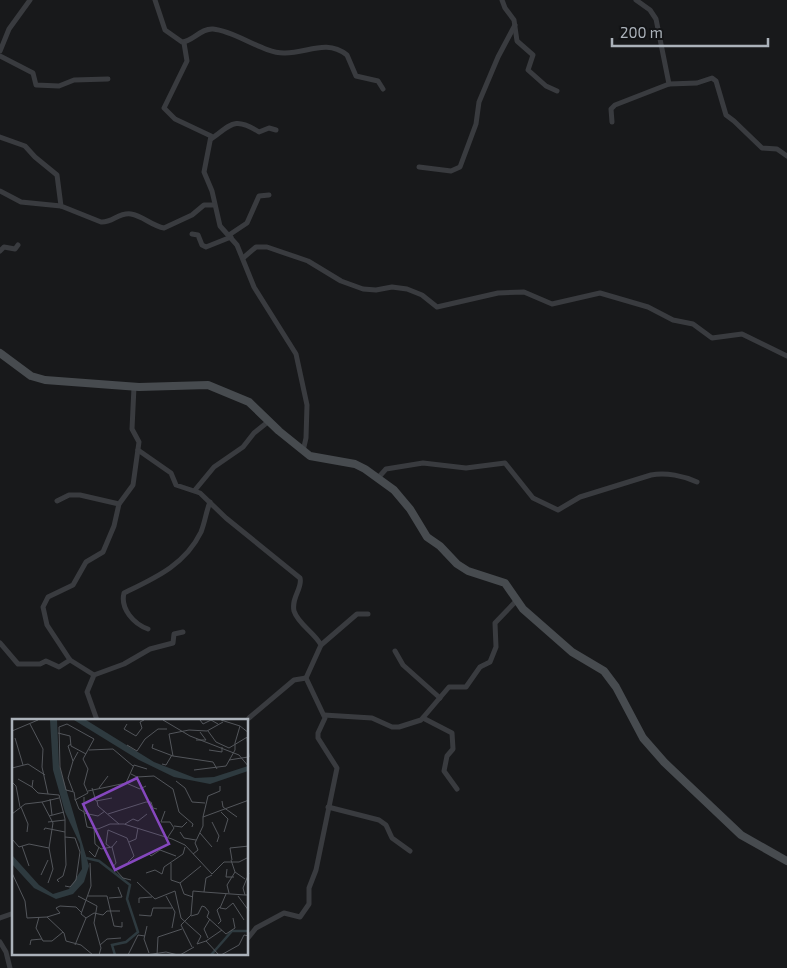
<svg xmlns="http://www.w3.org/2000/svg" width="787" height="968" font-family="'Exo 2',sans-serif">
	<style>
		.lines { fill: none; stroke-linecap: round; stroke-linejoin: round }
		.street { stroke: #393b3f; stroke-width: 5 }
		.secondary { stroke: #474b4f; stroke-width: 8 }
		.inset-river { fill: none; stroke: #2e3a3f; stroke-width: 2.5 }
		.inset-road { fill: none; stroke: #53565b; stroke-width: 1 }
		.view { fill: #8547be; fill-opacity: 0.15; stroke: #8547be; stroke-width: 2.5 }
		.inset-edge { fill: none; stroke: #abb2ba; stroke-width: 2.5 }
	</style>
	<rect width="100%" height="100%" fill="#18191b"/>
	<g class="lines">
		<g class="street">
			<path d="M155 0 165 30 182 42C192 42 201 28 213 29 236 31 264 54 285 53 308 53 326 39 347 55L356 76 378 81 383 89"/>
			<path d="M502 0 505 8 514 20 517 41 533 55 528 70 546 86 557 91"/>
			<path d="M636 0 650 10 656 19 669 84"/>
			<path d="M184 43 187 61 164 108 175 119 211 136 204 172 212 191 220 226 237 245 254 287 296 354 307 405 306 438 303 451"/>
			<path d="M0 51 9 29 30 0"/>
			<path d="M0 56 33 73 36 85 59 86 74 80 108 79"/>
			<path d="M612 122 611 109 615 105 669 84 697 83 712 78 716 81 726 115 734 121 762 148 777 149 787 156"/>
			<path d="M0 137 25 146 35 157 57 175 61 206 101 222C112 223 119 212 131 214 143 216 152 226 164 228L192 215 204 205H214"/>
			<path d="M211 139C231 125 234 116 259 132L269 128 276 130"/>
			<path d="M419 167 451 171 460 167 476 124 479 102 498 57 515 25"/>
			<path d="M0 191 21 202 61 206"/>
			<path d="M192 234 198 235 202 245 206 247 231 237"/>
			<path d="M229 235 247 223 259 196 269 195"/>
			<path d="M0 251 4 247 15 249 18 245"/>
			<path d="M243 258 256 247H267L308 261 341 281 363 289 376 290 392 287 407 289 422 295 437 307 498 293 524 292 552 304 600 293 648 307 673 320 693 324 712 338 742 334 787 356"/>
			<path d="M134 387 132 429 139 442 133 485 119 504 114 526 103 552 86 562 73 585 48 597 43 607 47 625 70 660 94 675 124 664 150 649 173 643 174 634 183 632"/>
			<path d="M138 450 171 473 176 485 200 493 226 518 300 578C303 588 291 597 294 611 298 624 315 633 321 645L306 678 325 718 318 733V738L337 768 316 870 309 888V904L300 917 284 913 256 928 248 938"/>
			<path d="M378 478 386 469 423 463 466 468 505 463 533 498 558 510 580 497 651 475C666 472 684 476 697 482"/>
			<path d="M195 490 214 467 243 447 254 433 269 421"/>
			<path d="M57 501 69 495H80L119 504"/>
			<path d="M148 629C134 624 120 609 124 593 155 578 185 565 201 532 205 522 206 512 210 502"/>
			<path d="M0 643 18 664H40L46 661 59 667 70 660"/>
			<path d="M321 645 357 614H368"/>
			<path d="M395 651 403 665 440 698"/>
			<path d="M94 675 87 692 97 720"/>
			<path d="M324 715 372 718 392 727H399L421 720 449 687H466L480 667 490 662 496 647 495 623 517 600"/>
			<path d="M249 718 294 680 306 678"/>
			<path d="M423 718 452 733 453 749 447 756 444 771 457 789"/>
			<path d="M328 807 379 820 386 825 392 838 410 851"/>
			<path d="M0 918 14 913"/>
			<path d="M0 942 6 952 10 968"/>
		</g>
		<path class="secondary" d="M0 353 31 376 45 380 139 387 208 385 249 402 279 431 310 456 355 464 365 469 394 490 410 509 427 537 440 546 457 564 468 571 505 583 523 609 572 652 604 671 616 687 643 738 664 762 741 835 787 861"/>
	</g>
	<g transform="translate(12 719)">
		<rect width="236" height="236" fill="#18191b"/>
		<path d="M38 1H45L47 46 77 147 72 163 61 175 44 180 22 169 0 145V136L27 166 41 175 57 170 70 150 68 125 53 93 41 51ZM62 1H74L142 43 183 59 202 58 236 47V52L198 65 162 58 127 41Z" fill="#2e3a3f"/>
		<path class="inset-river" d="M74 139 87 142 118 166 115 180 126 213 114 223 100 226 103 236M199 236 220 212H237"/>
		<path class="inset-road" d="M151 1 178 17 227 36 237 48M188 1 191 5 199 1 206 5M209 1 228 7 237 14M18 5 31 30 30 48 36 75M115 5 112 10 124 17 130 9 128 3 132 1M0 12 26 1M196 12 204 23 217 29 237 17M46 14 58 17 59 27 74 35M3 19 11 46M235 19 237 38M184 21H194L188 13M223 24 228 7M59 25 56 27 61 42 66 33M141 25 140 29 161 37 157 15 177 11 195 12 211 3M115 26 125 32 133 20 146 10H155M77 31 101 30 121 47M197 31 210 33V28M161 37 201 43 205 50M217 41 236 38M150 45 154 46 160 36M0 49 16 45 33 56M182 51 214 47 223 31V24M119 55 125 58 142 57 161 70 167 93 181 105 180 108M6 60 20 68M21 61 20 68 26 74 36 75M164 62 173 69 180 83 193 84M0 63 4 67 8 88M114 64 128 70 134 67M80 69 84 82 100 79M87 69 96 57M61 72 56 59 61 42M76 72 114 64 122 46 135 50M36 75 47 76 53 100V118L63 119 68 133 64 161 58 168 53 167M38 80 40 96M63 81 76 74 72 65 76 50 71 40 82 20 55 5 47 8 48 48 54 71 62 73 63 79V81L64 82 65 85 67 90 72 93 75 108 86 110 98 105H112L160 120 173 126 200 155 212 143H227L237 138M85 82 86 87 107 105M210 82 211 88 225 98M9 88 16 105 15 113M153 92 149 103H158L162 109 156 118M72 93V78M209 93 216 100 212 113M72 94 86 97 93 92M0 95 13 85 30 83M96 95 134 83H139L141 89 145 90M37 97 52 93M191 98 196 77 208 72V67M36 103 53 101M200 103 207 117 205 123M113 105 121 100 126 102 135 95M162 107 170 108 175 103M82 109 83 125 89 130 100 128 105 122M32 111 33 109 53 113M96 111 115 119 122 137 116 143M96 111 94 125 98 128M168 113 172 119 184 121M188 114 200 128M0 120 7 128 17 125 37 129 41 104 30 83 47 79M117 123 124 120 126 109M10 127 17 147M100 128 104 144 101 148 111 159 119 161M77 132 83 138 87 128M137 135 139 137 148 131 164 137M181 135 186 131 183 124 191 107V98L237 81M219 141 223 153 233 160M220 141 218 129 237 127M159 144V161L168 164 172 175 181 178M215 150 214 158H222M0 154 13 182 15 199 35 198 52 214 54 222 69 226 81 236M134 154 143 151 150 155 152 148 171 135 173 128M237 154 231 169 233 176H237M29 156 36 141M47 163 45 161 51 157 54 146 53 118M125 163 143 180 163 172 169 199 189 217 185 225M36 164 41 150 37 129M168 164 189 147M192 173 233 176M217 174 215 166 223 153M214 175 208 189 214 190 221 184 232 201M66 177 85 187 82 204 89 229 87 236M76 177H95L102 207 110 208V203M154 177 163 193 160 209M226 177 237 192M97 179 110 178 106 168M127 184V179L140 178M127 196 139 197 141 189H160M179 197 186 195 190 187 193 188 197 193 195 198 214 215 223 209 221 199M27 198 24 209 31 222H40L51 213M35 198 48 194 44 189 48 187 64 188 69 193M74 199 82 194 91 196 95 192H108M206 205 209 202 205 191 208 188M135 207 132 220 137 234M196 219 192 210 198 200M194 222 210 211M185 225 194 222 207 236M18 226 19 221 30 220M63 226 74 199 69 195 79 167 78 144M88 226 95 220 109 219M180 228 169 206 179 196 181 172 192 173 194 159 200 156M116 236 126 216 133 217M134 236 154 233 166 236M145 236 146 218 170 210M168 236 182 228M209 236 227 226 232 216 237 217"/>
		<path class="view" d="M125 59 157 125 103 151 71 85Z"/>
		<rect width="236" height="236" class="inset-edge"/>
	</g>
	<path d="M612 38v8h156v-8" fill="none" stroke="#abb2ba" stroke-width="2.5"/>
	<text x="620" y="38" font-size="15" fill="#abb2ba" stroke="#131416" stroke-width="4" paint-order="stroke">200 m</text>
</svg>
